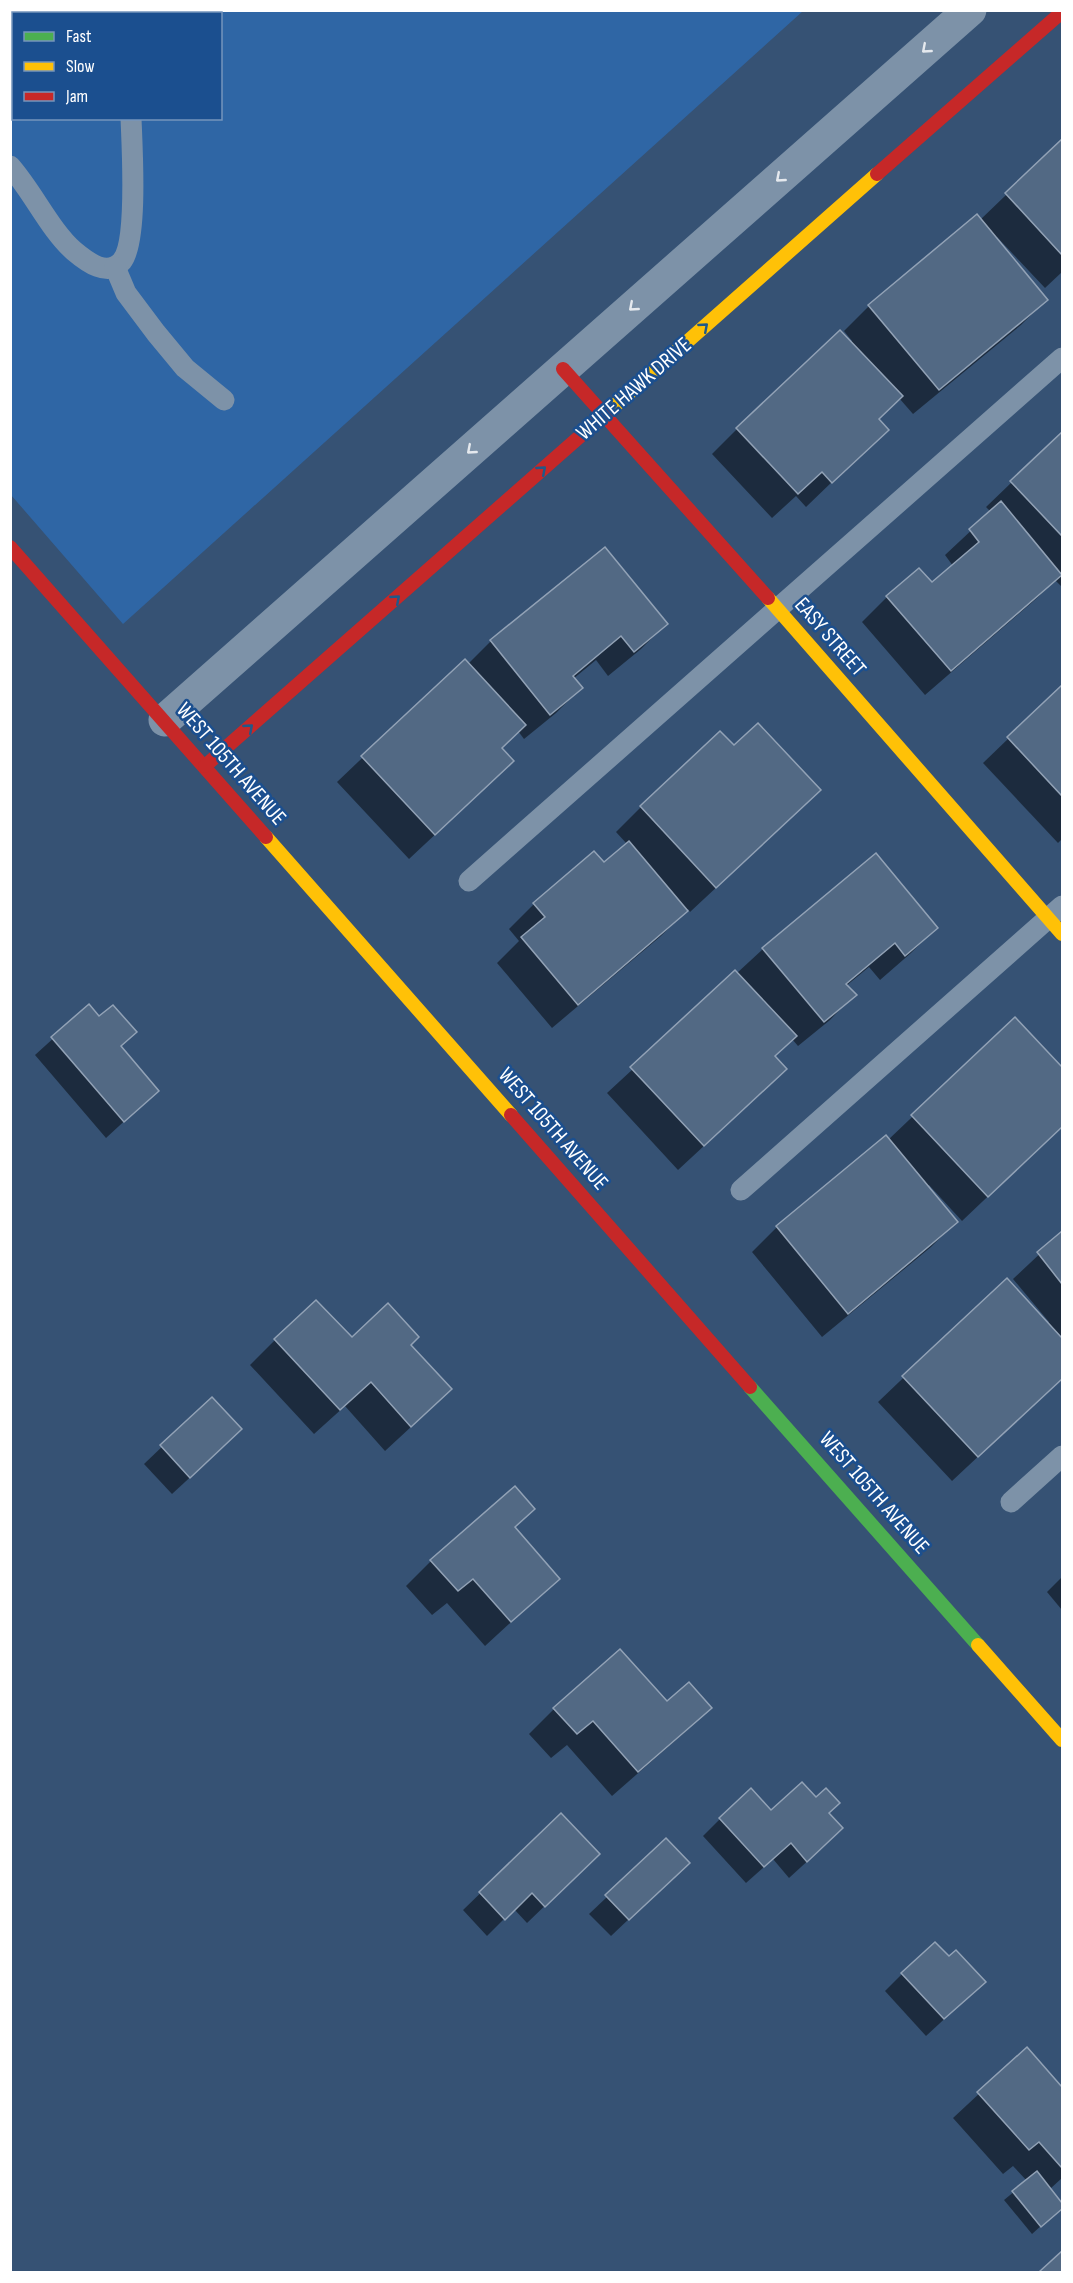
<svg xmlns="http://www.w3.org/2000/svg" width="1073" height="2283" font-family="'Sofia Sans Condensed',sans-serif">
	<style>
		.green { fill: #2f66a5; fill-rule: evenodd }
		.shadow { fill: #0007 }
		.building { fill: #526984; stroke: #92a2b6; stroke-width: 1.5 }
		.lines { fill: none; stroke-linecap: round; stroke-linejoin: round }
		.lane { stroke: #7d92a8; stroke-width: 21 }
		.street { stroke: #7d92a8; stroke-width: 33 }
		.fast { stroke: #4caf50; stroke-width: 14 }
		.slow { stroke: #ffc107; stroke-width: 14 }
		.jam { stroke: #c62828; stroke-width: 14 }
		.oneway { stroke: #e5e9ee }
		.oneway2 { stroke: #205989 }
		.labels { text-anchor: middle; dominant-baseline: central; stroke-width: 5; stroke-linejoin: round; paint-order: stroke }
		.street-label { font-size: 22px; fill: #fff; stroke: #1b4f8f }
	</style>
	<rect width="100%" height="100%" fill="#365274"/>
	<path class="green" d="M10 11H803L123 624 11 495ZM14 14H220V118H14Z"/>
	<g class="shadow">
		<path d="M1062 141V272L1045 288 997 237 995 238 1046 300 1021 325 913 414 899 398 877 419 861 454 806 507 796 496 772 518 712 454 737 429 852 341 844 331 869 306 977 216 980 220Z"/>
		<path d="M1062 434V585L1061 586 1055 580 1036 599 925 695 862 622 887 597 932 584 953 566 945 555 991 512 986 507Z"/>
		<path d="M605 549 666 624 641 649 608 676 596 660 573 679 581 688 556 713 524 739 518 731 500 749 487 786 409 859 337 782 464 661 468 664 491 641Z"/>
		<path d="M1062 687V839L1058 843 983 763Z"/>
		<path d="M641 807 794 815 690 912 688 909 661 936 552 1028 497 963 519 941 509 929 534 904 604 864 627 844 616 832Z"/>
		<path d="M936 928 911 953 880 980 869 967 846 986 854 995 830 1020 798 1046 792 1039 774 1057 760 1094 678 1170 607 1093 763 949Z"/>
		<path d="M89 1006 99 1019 135 1032 120 1047 157 1091 106 1138 35 1055Z"/>
		<path d="M1015 1019 1062 1070V1126L962 1221 929 1185 927 1187 956 1222 931 1247 822 1337 752 1252 777 1227 885 1137 888 1140Z"/>
		<path d="M1062 1233V1378L952 1481 878 1402 1006 1280 1047 1324 1049 1322 1013 1279Z"/>
		<path d="M352 1339 409 1345 425 1414 385 1451 345 1406 314 1434 250 1365 275 1340Z"/>
		<path d="M212 1399 223 1447 172 1494 144 1464Z"/>
		<path d="M514 1528 558 1579 485 1646 447 1603 432 1615 406 1586 431 1561Z"/>
		<path d="M1062 1577V1610L1047 1592Z"/>
		<path d="M666 1703 710 1707 685 1732 612 1796 567 1745 551 1758 529 1734 554 1709Z"/>
		<path d="M771 1812 828 1813 824 1846 789 1878 773 1859 746 1883 703 1836 720 1819Z"/>
		<path d="M561 1815 581 1871 527 1923 514 1909 487 1936 463 1910Z"/>
		<path d="M670 1880 611 1936 589 1914 607 1897Z"/>
		<path d="M902 1974 966 1999 926 2036 885 1991Z"/>
		<path d="M1027 2049 1062 2090V2178L1050 2189 1062 2207 1032 2234 1004 2200 1027 2181 1013 2166 1003 2174 953 2118Z"/>
		<path d="M1062 2253V2272H1041Z"/>
	</g>
	<g class="building">
		<path d="M1062 139V255L1005 193Z"/>
		<path d="M977 214 1048 300 939 390 868 305Z"/>
		<path d="M840 330 903 396 879 419 889 430 832 483 822 472 798 494 736 428Z"/>
		<path d="M1062 432V536L1010 481Z"/>
		<path d="M1001 501 1062 575 951 671 886 596 919 568 932 582 979 542 969 529Z"/>
		<path d="M605 547 668 624 634 652 621 636 573 676 583 688 550 715 490 640Z"/>
		<path d="M465 659 526 725 502 748 514 761 435 835 361 756Z"/>
		<path d="M1062 685V796L1007 737Z"/>
		<path d="M758 723 821 790 716 888 640 806 720 731 734 745Z"/>
		<path d="M629 841 688 911 578 1005 521 937 545 917 533 903 594 851 604 862Z"/>
		<path d="M876 853 938 928 905 956 895 943 846 984 857 995 824 1022 762 948Z"/>
		<path d="M735 970 797 1036 775 1056 787 1069 704 1146 630 1067Z"/>
		<path d="M89 1004 99 1016 113 1005 137 1032 121 1046 159 1091 124 1122 51 1037Z"/>
		<path d="M1015 1017 1062 1067V1127L988 1197 911 1115Z"/>
		<path d="M886 1135 958 1222 848 1314 776 1226Z"/>
		<path d="M1062 1231V1284L1037 1252Z"/>
		<path d="M1007 1278 1062 1338V1379L978 1457 902 1376Z"/>
		<path d="M316 1300 352 1337 388 1303 419 1337 411 1345 452 1389 411 1427 371 1382 340 1410 274 1339Z"/>
		<path d="M212 1397 242 1429 190 1478 160 1445Z"/>
		<path d="M515 1486 535 1509 515 1527 560 1579 511 1622 473 1579 458 1591 430 1560Z"/>
		<path d="M620 1649 667 1701 689 1682 712 1708 638 1772 593 1721 577 1734 553 1708Z"/>
		<path d="M802 1782 816 1797 826 1788 840 1803 829 1813 843 1828 807 1862 791 1843 764 1867 719 1818 751 1788 771 1810Z"/>
		<path d="M561 1813 600 1854 545 1907 532 1893 505 1920 479 1892Z"/>
		<path d="M666 1838 690 1863 629 1920 605 1895Z"/>
		<path d="M935 1942 949 1956 956 1950 986 1982 944 2019 901 1973Z"/>
		<path d="M1027 2047 1062 2087V2168L1039 2142 1029 2150 977 2092Z"/>
		<path d="M1037 2171 1062 2203V2209L1041 2227 1012 2191Z"/>
		<path d="M1062 2251V2272H1039Z"/>
	</g>
	<g class="lines">
		<g class="lane">
			<path d="M125 10V14"/>
			<path d="M10 166C33 192 50 230 74 251 87 262 108 278 122 261 138 241 132 146 131 118"/>
			<path d="M115 267 126 293 156 333 185 368 224 400"/>
			<path d="M469 881 1062 358"/>
			<path d="M741 1190 1062 906"/>
			<path d="M1011 1502 1062 1456"/>
		</g>
		<path class="street" d="M165 720 970 10"/>
		<path class="fast" d="M750 1387 978 1645"/>
		<g class="slow">
			<path d="M594 424 877 174"/>
			<path d="M768 598 1062 934"/>
			<path d="M266 837 511 1115"/>
			<path d="M978 1645 1062 1740"/>
		</g>
		<g class="jam">
			<path d="M877 174 1062 12"/>
			<path d="M563 369 768 598"/>
			<path d="M10 547 266 837"/>
			<path d="M205 766 594 424"/>
			<path d="M511 1115 750 1387"/>
		</g>
	</g>
	<defs><path id="oneway-chevron" d="M-2-3.5L2.5 0L-2 3.5" fill="none" stroke-width="1.6" stroke-linecap="round" stroke-linejoin="round" transform="scale(1.5)"/></defs>
	<g class="oneway">
		<use href="#oneway-chevron" transform="translate(926 49) rotate(139)"/>
		<use href="#oneway-chevron" transform="translate(780 178) rotate(139)"/>
		<use href="#oneway-chevron" transform="translate(633 307) rotate(139)"/>
		<use href="#oneway-chevron" transform="translate(471 450) rotate(139)"/>
	</g>
	<g class="oneway2">
		<use href="#oneway-chevron" transform="translate(704 327) rotate(-41)"/>
		<use href="#oneway-chevron" transform="translate(542 470) rotate(-41)"/>
		<use href="#oneway-chevron" transform="translate(396 599) rotate(-41)"/>
		<use href="#oneway-chevron" transform="translate(249 728) rotate(-41)"/>
	</g>
	<g class="labels">
		<g class="street-label">
			<text transform="translate(634 389) rotate(-41)">WHITE HAWK DRIVE</text>
			<text transform="translate(830 637) rotate(49)">EASY STREET</text>
			<text transform="translate(231 764) rotate(49)">WEST 105TH AVENUE</text>
			<text transform="translate(553 1129) rotate(49)">WEST 105TH AVENUE</text>
			<text transform="translate(874 1493) rotate(49)">WEST 105TH AVENUE</text>
		</g>
	</g>
	<rect width="1073" height="2283" fill="none" stroke="#ffffff" stroke-width="24"/>
	<rect x="12" y="12" width="210" height="108" fill="#1b4f8f" stroke="#7695bc" stroke-width="1.5"/>
	<rect x="24" y="32" width="30" height="9" fill="#4caf50" stroke="#7695bc" stroke-width="1.5"/>
	<text x="66" y="42" font-size="18" fill="#ffffff">Fast</text>
	<rect x="24" y="62" width="30" height="9" fill="#ffc107" stroke="#7695bc" stroke-width="1.5"/>
	<text x="66" y="72" font-size="18" fill="#ffffff">Slow</text>
	<rect x="24" y="92" width="30" height="9" fill="#c62828" stroke="#7695bc" stroke-width="1.5"/>
	<text x="66" y="102" font-size="18" fill="#ffffff">Jam</text>
</svg>
